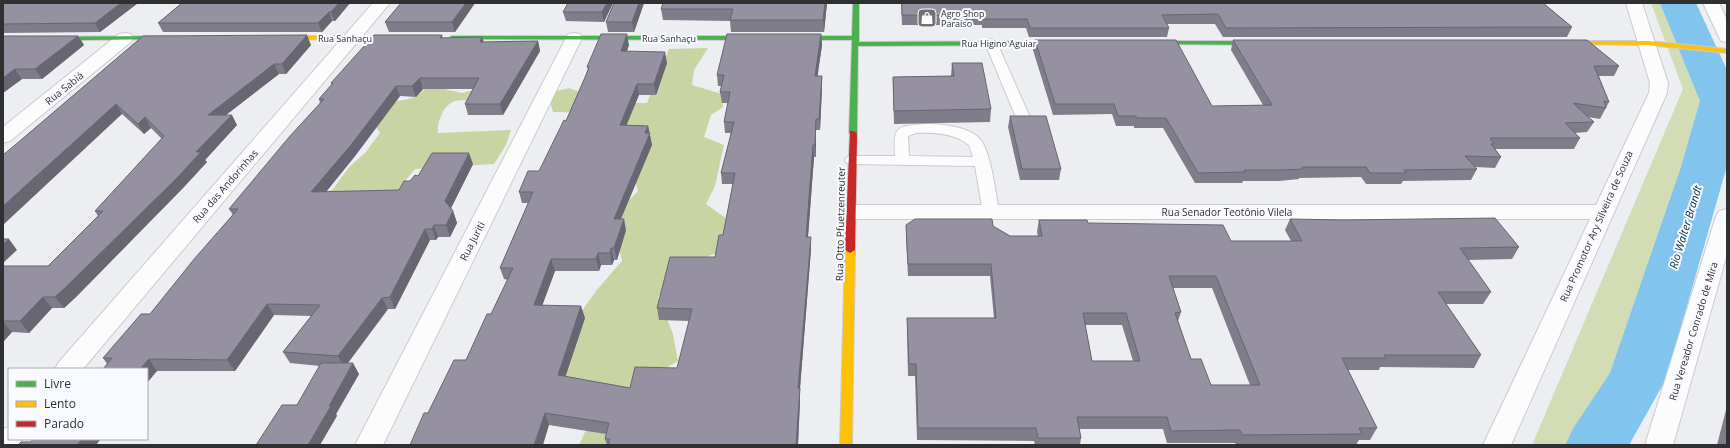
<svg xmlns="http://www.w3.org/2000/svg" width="1730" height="448" font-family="'Open Sans',sans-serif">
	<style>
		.green { fill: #d2ddb6 }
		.forest { fill: #c8d5a3 }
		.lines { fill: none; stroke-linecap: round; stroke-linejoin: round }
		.river { fill: #81c5ee; fill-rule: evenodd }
		.lane-casing { stroke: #cacbcd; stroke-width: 2 }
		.street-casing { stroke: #cacbcd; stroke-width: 2 }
		.fast-casing { stroke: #cacbcd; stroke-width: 2 }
		.slow-casing { stroke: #cacbcd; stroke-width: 2 }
		.jam-casing { stroke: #cacbcd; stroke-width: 2 }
		.lane { fill: #fcfcfd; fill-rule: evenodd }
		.street { fill: #fcfcfd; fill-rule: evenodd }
		.fast { fill: #4caf50; fill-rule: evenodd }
		.slow { fill: #ffc107; fill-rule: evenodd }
		.jam { fill: #c62828; fill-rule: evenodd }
		.wall { fill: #807d8a; fill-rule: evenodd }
		.shaded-wall { fill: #686671 }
		.building { fill: #9591a1; stroke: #686671; fill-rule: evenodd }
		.labels { text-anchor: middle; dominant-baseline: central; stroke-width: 4; stroke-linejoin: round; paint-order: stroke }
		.far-poi-label { font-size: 9px; fill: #2f3032; stroke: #f8faff; text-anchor: start }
		.far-street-label { font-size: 9px; fill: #2f3032; stroke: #f8faff }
		.street-label { font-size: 10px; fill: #2f3032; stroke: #f8faff }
		.water-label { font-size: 11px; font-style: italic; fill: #042f46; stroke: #f8faff }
	</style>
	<rect width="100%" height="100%" fill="#eceef1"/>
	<path class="green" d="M1651 3H1687L1727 104V122L1627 445H1532L1683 89Z"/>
	<g class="forest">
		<path d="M708 48 694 70 692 85 722 94 723 107 711 115 704 137 724 145 715 186 706 204 730 221 736 245 691 263 658 297 673 334 678 361 632 387 610 445H579L596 408 555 388 572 357 569 329 596 291 622 261 618 243 617 212 638 191 632 169 596 113 553 112 550 102 552 92 569 88 586 94 588 103H647L669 49Z"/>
		<path d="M427 85 462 93 474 90 481 102C474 102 462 99 455 101 443 105 437 122 438 133L511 130 506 145 494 164 415 169 403 183 398 193 316 198 333 189 350 166 365 153 380 133 376 127 392 101C406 101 419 98 427 85Z"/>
	</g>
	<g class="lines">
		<path class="river" d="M1660 3H1696L1727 70V166L1666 379 1629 445H1565L1574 427 1610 373 1681 167 1700 101Z"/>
		<defs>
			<g id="lane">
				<path d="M991 39 995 40 997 43 1029 115 1027 118 1022 119 1017 118 1015 115 985 43 987 40Z"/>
				<path d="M924 124C941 124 968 126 980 139 991 152 996 195 999 212L997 216 991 217 985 216 983 212 975 166 852 164 847 163 845 160 847 157 852 156H895C894 128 894 126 924 124ZM916 133C934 132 954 133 969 145L973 157 909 156 908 136Z"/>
			</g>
			<g id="street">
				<path d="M373 3H390L83 369H55L59 362Z"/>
				<path d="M1626 3H1642L1668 83 1667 93 1511 445H1483L1590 219H851L843 217 840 212 843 207 851 205H1596L1649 93 1650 83Z"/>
				<path d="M1703 3H1719L1727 20V42L1721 41 1719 37Z"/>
				<path d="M125 33 131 34 133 38 131 42 10 141 3 143V127L119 34Z"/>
				<path d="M574 33 580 34 582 38 383 445H355L566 38 568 34Z"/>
				<path d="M1727 209V254L1673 445H1645L1716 216 1719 211Z"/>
				<path d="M9 427V439H22L19 445H3V429Z"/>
			</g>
			<g id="fast">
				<path d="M853 3H859V42L1064 41 1067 43 1064 45 858 46 857 133 853 135 849 133 852 40H792L789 38 792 36H852Z"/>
				<path d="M170 36 173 38 172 39 3 41V37Z"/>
				<path d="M452 36H756L759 38 756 40 450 39V37Z"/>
				<path d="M1148 41H1262L1265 43 1262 45 1146 44 1145 43Z"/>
			</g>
			<g id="slow">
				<path d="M278 36H402L405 38 402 40 276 39V37Z"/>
				<path d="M1560 41H1648L1727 49V53L1648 45 1558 44 1557 43Z"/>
				<path d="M850 247 855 250 852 445H840L845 250Z"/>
			</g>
			<path id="jam" d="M850 131H853L857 133 855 250 850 253 845 250Z"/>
		</defs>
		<use href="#lane" class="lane-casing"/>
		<use href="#street" class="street-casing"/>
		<use href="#fast" class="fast-casing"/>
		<use href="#slow" class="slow-casing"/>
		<use href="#jam" class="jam-casing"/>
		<use href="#lane" class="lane"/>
		<use href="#street" class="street"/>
		<use href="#fast" class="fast"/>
		<use href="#slow" class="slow"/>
		<use href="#jam" class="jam"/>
	</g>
	<g class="wall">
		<path d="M3 3H138L100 32 3 33Z"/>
		<path d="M182 3H350L335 21H332L322 32H163L158 23Z"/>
		<path d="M401 3H475L455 32H389L385 22Z"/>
		<path d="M613 3 604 22 566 21 563 12Z"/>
		<path d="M644 3 634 32H608L606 22Z"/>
		<path d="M827 3 824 32H731L730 21 663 20 661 9Z"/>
		<path d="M901 3H1543L1572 27 1567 37H1223L1215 24H1167L1169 28 1167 37H1029L1026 28H982V25H902Z"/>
		<path d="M821 34 822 45 817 76H822V87L820 130H816V157H814L808 237 811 249 800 388V400L798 445H607L605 439 606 434 549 425 428 413 466 360 491 314 508 280 504 279 500 268 528 203H522L519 192 539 171 566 121 586 75 588 69 587 67 629 45 627 51 667 63 656 95H639L626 125 648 126 652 145 621 219 626 230 617 260H614L612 265H601L599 271H555L542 305 585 318 565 377 630 388 677 368 689 321 659 320 657 308 715 257 723 235 733 184H722L721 173 731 133H725L724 122 728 103H722L720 92 722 86H718L717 75Z"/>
		<path d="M442 35 443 38 482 37 484 42 538 41 540 51 503 115H468L465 104 473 89H423L416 97 400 96 355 156 326 192 399 190 418 176 473 164 451 208 453 211 457 223 450 237H438L436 240H430L395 309H388L348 363 359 374 336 414 337 416 297 405 320 366 290 363 283 352 311 316 274 315 235 371H157L107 364 103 358 150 314 233 215 229 209 320 103 319 99 332 85 331 83Z"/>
		<path d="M3 36H78L84 45 42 79H22L3 93Z"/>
		<path d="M143 36 311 45 286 74H279L226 115 237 125 205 160 207 162 183 188 76 297 64 308H52L29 333 12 332 3 342V266H48L98 216 95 211 162 139 151 128 144 134 122 114 21 140Z"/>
		<path d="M1035 40 1212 106 1263 105 1231 50 1233 40 1619 66 1614 76H1599L1609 102 1600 119 1588 117 1594 122 1587 132 1575 133 1580 138 1574 149H1495L1501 157 1495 168 1475 167 1477 169 1471 180 1403 181 1401 184H1366L1361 177 1299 178V179L1279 181H1243L1242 183H1195L1163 128H1134V126H1116L1112 114 1053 115 1033 50Z"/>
		<path d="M952 63 991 109 990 122 894 124 893 90V77L951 76Z"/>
		<path d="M1010 116 1061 169 1059 180H1020L1008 127Z"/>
		<path d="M1290 219 1519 247 1512 259 1468 260 1491 292 1483 304H1446L1481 355 1474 368 1380 367 1379 370H1348L1377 428 1370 440H1359L1356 445H1236L1235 443H1167L1163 429H1079L1081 438 1080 445H1035L1034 441 917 440 915 376H908L907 330V318H994L990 276H908L906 237V225L993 226 1010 236H1038L1037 232 1039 220 1088 223 1231 241H1291L1285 230ZM1173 288H1212L1250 385H1211L1191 359 1178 321 1181 312ZM1085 325H1122L1133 361H1092Z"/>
		<path d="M1727 406V445H1717Z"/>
	</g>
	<g class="shaded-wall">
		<path d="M121 3H138L100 32 95 23Z"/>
		<path d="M339 3H350L335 21 331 12Z"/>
		<path d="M466 3H475L455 32 452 22Z"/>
		<path d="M607 3H613L604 22 602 12Z"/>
		<path d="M639 3H644L634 32 632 22Z"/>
		<path d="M825 3H827L824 32 823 20Z"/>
		<path d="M329 12 332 21 322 32 318 23Z"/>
		<path d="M627 34 629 45 623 62 621 51Z"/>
		<path d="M821 34 822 45 816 87 815 76Z"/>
		<path d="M307 35 311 45 286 74 282 64Z"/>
		<path d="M78 36 84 45 42 79 35 69Z"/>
		<path d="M482 37 485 48 480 42Z"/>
		<path d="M538 41 540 51 503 115 500 104Z"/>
		<path d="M665 52 667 63 656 95 654 84Z"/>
		<path d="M274 64 279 74 213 125 208 115Z"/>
		<path d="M15 69 22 79 3 93V78Z"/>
		<path d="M822 76V87L820 130 819 119Z"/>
		<path d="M420 78 423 89 416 97 412 86Z"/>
		<path d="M637 84 639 95 622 136 620 125Z"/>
		<path d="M396 86 400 96 355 156 316 204 311 192Z"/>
		<path d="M116 104 122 114 3 225V206Z"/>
		<path d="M232 115 237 125 205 160 207 162 183 188 76 297 64 308 55 297Z"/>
		<path d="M145 117 151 128 144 134 138 124Z"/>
		<path d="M816 119V157L815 145Z"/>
		<path d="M648 126 652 145 616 230 614 219 645 133Z"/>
		<path d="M813 145 814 157 807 249 806 237Z"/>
		<path d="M469 153 473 164 449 212 445 201Z"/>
		<path d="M453 211 457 223 450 237 446 225Z"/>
		<path d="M624 219 626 230 617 260 614 248Z"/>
		<path d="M434 225 438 237 436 240 432 229Z"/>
		<path d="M425 229 430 240 395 309 390 297Z"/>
		<path d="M811 237V249L800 388V400L798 445H796L798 388Z"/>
		<path d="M9 239 17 250 3 263V244Z"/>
		<path d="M611 248 614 260 612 265 610 253Z"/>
		<path d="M598 253 601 265 599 271 596 259Z"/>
		<path d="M551 259 555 271 538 317 534 305Z"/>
		<path d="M43 297 52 308 29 333 20 321Z"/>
		<path d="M382 298 388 309 344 368 338 356Z"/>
		<path d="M267 304 274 315 235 371 227 360Z"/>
		<path d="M581 306 585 318 562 387 558 375Z"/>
		<path d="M3 322 12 332 3 342Z"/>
		<path d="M149 359 157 371 147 383V369H140Z"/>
		<path d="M353 363 359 374 336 414 337 416 320 445H308L329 406Z"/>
		<path d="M545 413 549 425 543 445H534Z"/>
		<path d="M82 439H101L96 445H77Z"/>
	</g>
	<g class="building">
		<path d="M3 3H121L95 23 3 24Z"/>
		<path d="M182 3H339L331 12H329L318 23H158Z"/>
		<path d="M401 3H466L452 22H385Z"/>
		<path d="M568 3H607L602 12H563Z"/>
		<path d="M614 3H639L632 22H606Z"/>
		<path d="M663 3H825L823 20H730L733 9H661Z"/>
		<path d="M902 3H1543L1572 27 1226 28 1218 14 1162 15 1169 28H1030L1027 19H983L982 16 902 15Z"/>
		<path d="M601 34H627L621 51 665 52 654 84H637L620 125 648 126 645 133H650L614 219H624L614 248H611L610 253H598L596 259H551L534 305 581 306 558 375 630 388 635 367 677 368 692 309 657 308 670 257H715L719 235H723L735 173H721L734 122H724L730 92H720L724 75H717L727 34H821L815 76H822L819 119H816L815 145H813L806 237H811L798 388H800L796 445H608L610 439H605L609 423 545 413 534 445H410L424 413H428L454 360H466L487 314H491L513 268H500L533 192H519L528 171H539L564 120 566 121 586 75 589 67H587Z"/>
		<path d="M307 35 282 64H274L208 115H232L196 152H201L177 178 67 286 55 297H43L20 321H3V266H48L103 211H95L164 136 145 117 138 124 116 104 3 206V155L21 140 143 36Z"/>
		<path d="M374 35H442L440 38 482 37 480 42 538 41 500 104H465L479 78H420L412 86H396L351 145 311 192 399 190 404 181H410L415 175 418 176 432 153H469L445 201 453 211 446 225H434L432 229H425L390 297 382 298 338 356 283 352 320 305 267 304 227 360 149 359 140 369H103L112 358H103L141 314H150L195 258 238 209H229L290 136 324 99H319L333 83H331Z"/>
		<path d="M3 36H78L35 69H15L3 78Z"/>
		<path d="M1035 40H1176L1212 106 1272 105 1233 40H1587L1619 66H1594L1609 102 1604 101 1606 108 1573 103 1594 122 1565 123 1580 138H1490L1494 144H1491L1501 157 1465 156 1477 169 1404 170 1406 173H1370L1366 167H1302L1303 169 1282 170H1244L1245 172 1198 173 1166 118H1136V116H1118L1114 104H1055Z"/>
		<path d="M952 63H982L991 109 894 111 893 77 954 76Z"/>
		<path d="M1010 116H1046L1061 169H1022Z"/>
		<path d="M1495 218 1519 247 1460 248 1491 292H1438L1481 355H1384L1386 358H1342L1377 428H1359L1362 434 1242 435 1240 430 1171 431 1167 417H1077L1081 438H1038L1036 428H918L916 364H909L907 318H996L991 264H908L906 225 915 219H992L993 226 1010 236H1042L1039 220H1087L1088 223 1223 225 1231 241H1302L1290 219 1344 220ZM1169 276H1216L1260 385H1211L1201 359H1191L1175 313 1181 312ZM1083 313H1126L1140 361H1092Z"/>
		<path d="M3 239H9L3 244Z"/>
		<path d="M321 363H353L329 406H331L308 445H256L282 405H297Z"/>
		<path d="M33 439H82L77 445H18L21 442H31Z"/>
	</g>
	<defs>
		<symbol id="shop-square" viewBox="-11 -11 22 22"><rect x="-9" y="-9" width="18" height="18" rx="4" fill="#717275" stroke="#f8faff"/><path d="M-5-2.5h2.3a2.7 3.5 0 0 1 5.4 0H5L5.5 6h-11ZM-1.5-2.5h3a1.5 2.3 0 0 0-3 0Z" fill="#fff"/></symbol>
	</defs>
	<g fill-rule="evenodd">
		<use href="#shop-square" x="916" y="7" width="22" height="22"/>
	</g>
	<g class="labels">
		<g class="far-poi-label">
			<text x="941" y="13">Agro Shop<tspan x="941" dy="10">Paraíso</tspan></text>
		</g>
		<g class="far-street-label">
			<text x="345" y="38">Rua Sanhaçu</text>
			<text x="669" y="38">Rua Sanhaçu</text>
			<text x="999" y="43">Rua Higino Aguiar</text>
		</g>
		<g class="street-label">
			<text transform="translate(64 88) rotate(-39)">Rua Sabiá</text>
			<text transform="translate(225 186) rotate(-49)">Rua das Andorinhas</text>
			<text x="1227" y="212">Rua Senador Teotônio Vilela</text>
			<text transform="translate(840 224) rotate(-89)">Rua Otto Pfuetzenreuter</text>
			<text transform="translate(1596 226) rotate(-66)">Rua Promotor Ary Silveira de Souza</text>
			<text transform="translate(472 241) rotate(-63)">Rua Juriti</text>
			<text transform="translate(1693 331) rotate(-73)">Rua Vereador Conrado de Mira</text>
		</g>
		<g class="water-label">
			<text transform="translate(1685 227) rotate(-73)">Rio Walter Brandt</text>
		</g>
	</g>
	<rect width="1730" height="448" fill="none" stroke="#2f3032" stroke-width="8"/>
	<rect x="8" y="368" width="140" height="72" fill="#f8faff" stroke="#a8a9ad"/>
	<rect x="16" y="381" width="20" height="6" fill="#4caf50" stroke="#a8a9ad"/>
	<text x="44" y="388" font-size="12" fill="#2f3032">Livre</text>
	<rect x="16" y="401" width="20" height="6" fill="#ffc107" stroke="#a8a9ad"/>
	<text x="44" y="408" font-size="12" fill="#2f3032">Lento</text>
	<rect x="16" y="421" width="20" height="6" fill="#c62828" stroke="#a8a9ad"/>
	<text x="44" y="428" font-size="12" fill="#2f3032">Parado</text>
</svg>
